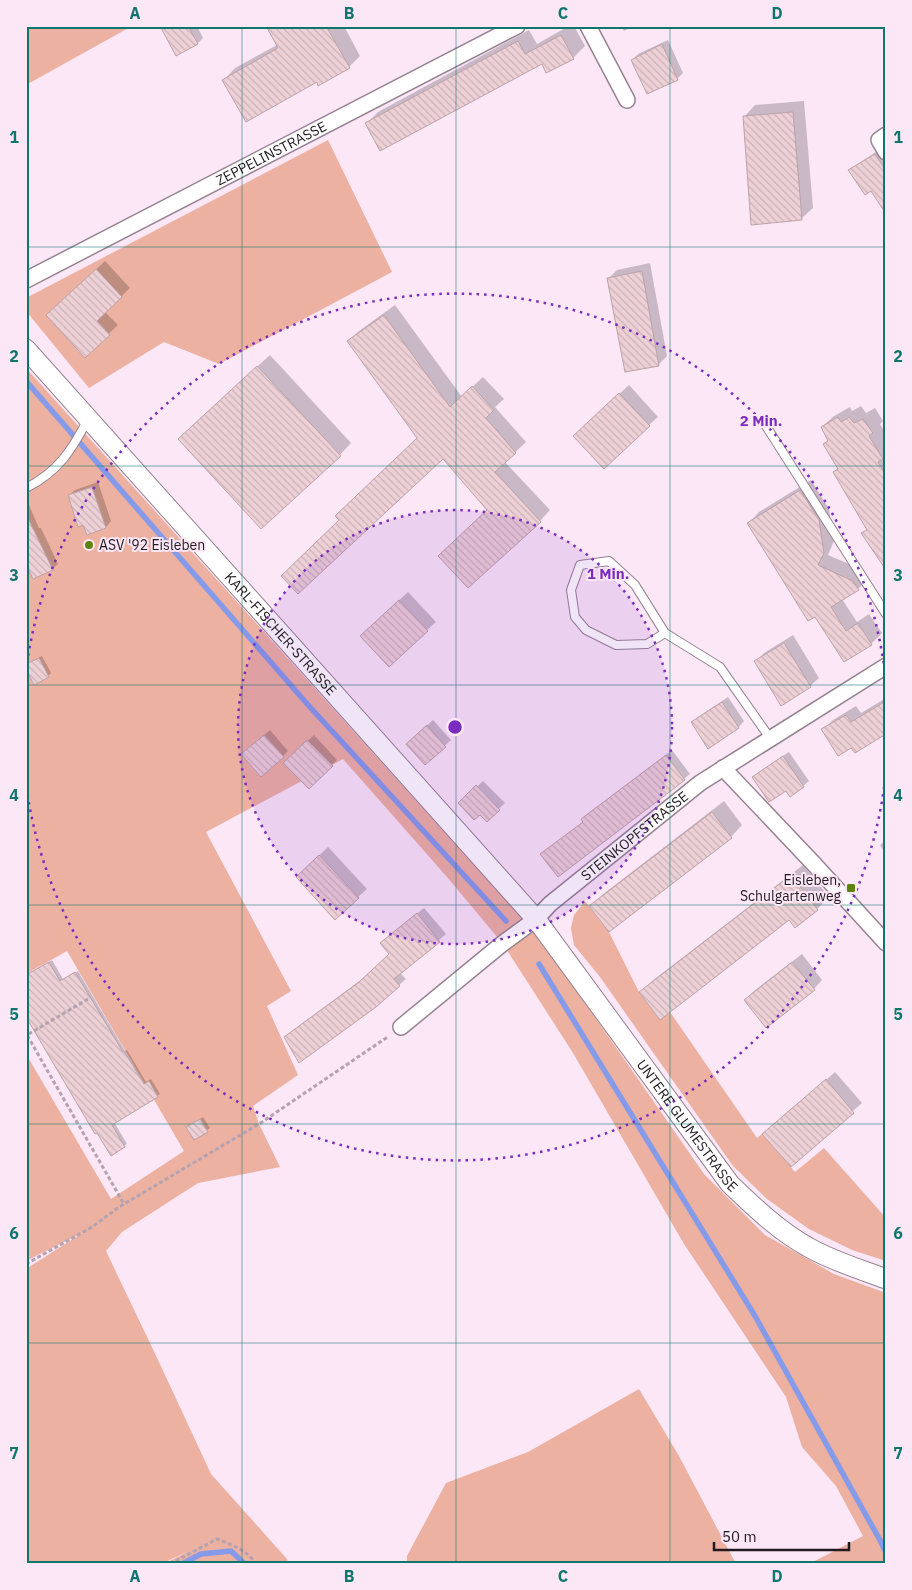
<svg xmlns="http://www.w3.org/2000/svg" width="912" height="1590" font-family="'IBM Plex Sans',sans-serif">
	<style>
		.green { fill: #edb1a1 }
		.shadow { fill: #0003 }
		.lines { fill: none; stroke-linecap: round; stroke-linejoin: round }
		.stream { stroke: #859ae9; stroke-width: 5.5 }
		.building { fill: url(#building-back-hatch); stroke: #bda2a7 }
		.service-casing { stroke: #968392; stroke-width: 10 }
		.minor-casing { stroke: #968392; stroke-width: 18 }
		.tertiary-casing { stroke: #968392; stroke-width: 21 }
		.path { stroke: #b3a2af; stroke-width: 3; stroke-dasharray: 4 2.5; stroke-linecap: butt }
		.service { stroke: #fff; stroke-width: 8 }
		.minor { stroke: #fff; stroke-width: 15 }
		.tertiary { stroke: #fff; stroke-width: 19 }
		.grid { fill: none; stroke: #0f766e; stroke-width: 1; stroke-opacity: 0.55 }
		.ring { fill: none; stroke: #7b2cbf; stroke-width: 2.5; stroke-dasharray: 2.5 5 }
		.poi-dot { fill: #5c840b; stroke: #fce7f7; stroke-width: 2 }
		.labels { text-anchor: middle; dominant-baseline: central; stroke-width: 4; stroke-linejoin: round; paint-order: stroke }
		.street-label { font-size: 14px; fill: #211a1f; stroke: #fce7f7 }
		.poi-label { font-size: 14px; fill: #211a1f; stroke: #fce7f7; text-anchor: start }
		.centre { fill: #7b2cbf; stroke: #fce7f7; stroke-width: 2.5 }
		.ring-label { font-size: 15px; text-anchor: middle; font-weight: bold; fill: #7b2cbf; stroke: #fce7f7; stroke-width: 4; stroke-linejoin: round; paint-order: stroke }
		.neatline { fill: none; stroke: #0f766e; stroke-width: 2 }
		.grid-label { font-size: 16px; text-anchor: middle; font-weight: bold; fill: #0f766e }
	</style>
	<defs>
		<pattern id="building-back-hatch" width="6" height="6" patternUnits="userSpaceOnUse" patternTransform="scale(1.25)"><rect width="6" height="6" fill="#edd1d7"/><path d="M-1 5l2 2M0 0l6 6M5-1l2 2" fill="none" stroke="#cbb3b8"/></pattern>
	</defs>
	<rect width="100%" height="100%" fill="#fce7f7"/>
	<g class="green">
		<path d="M26 26H132L26 85Z"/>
		<path d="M328 140 392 272 219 364 164 342 89 388 26 311V298Z"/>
		<path d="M26 368 540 938 704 1174 765 1235 834 1274 886 1293V1564H809L863 1536 836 1486 802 1447 786 1397 684 1244 573 1053 503 944 447 877 343 759 206 832 291 991 267 1006 298 1075 253 1106 259 1124 280 1167 198 1183 122 1232 106 1251 159 1362 211 1474 287 1559 289 1564H164L189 1551 161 1564H26V1269L84 1232 26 1261V1054L111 1199 184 1151 67 951 26 974Z"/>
		<path d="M585 901 609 932 639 992 660 1020 670 1012 757 1138 762 1134 795 1172 824 1148 886 1218V1261L852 1250 809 1229 767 1199 733 1166 600 977 574 945 571 928 574 915Z"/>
		<path d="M639 1389 679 1456 736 1564H407V1556L446 1483 528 1452Z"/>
	</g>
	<g class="shadow">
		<path d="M161 26H197L203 38 198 43Z"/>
		<path d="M267 26H344L360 56 349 67 317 81 224 80 235 68 277 45Z"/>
		<path d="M569 26H574L585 46 573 58 547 71 542 62 367 123 378 112 529 30 537 44Z"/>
		<path d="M621 26H634L624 31Z"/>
		<path d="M668 40 683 73 677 79 632 60 638 54Z"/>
		<path d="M804 101 813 208 801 219 744 117 755 105Z"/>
		<path d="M882 148 886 152V212L871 190 850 171 856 165Z"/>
		<path d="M105 261 130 288 105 312 118 325 85 356 56 307Z"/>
		<path d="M650 263 667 356 659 364 609 278 617 270Z"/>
		<path d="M395 305 462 397 483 377 504 399 495 407 526 442 505 462 550 510 540 521 489 509 443 457 341 520 418 438 348 341 359 331Z"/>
		<path d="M270 355 351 443 340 455 191 427Z"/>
		<path d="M629 385 658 417 649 425 583 427Z"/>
		<path d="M861 406 866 413 875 408 883 421 880 424 886 434V568L863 534 868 528 834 472 839 468 825 444 829 440 822 427 834 416 850 407 852 411Z"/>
		<path d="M811 480 829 509 834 541 828 555 863 570 868 579 858 589 842 599 857 622 869 614 882 633 871 644 844 660 815 615 749 523 759 512Z"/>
		<path d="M98 482 111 521 106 527 69 495 75 490Z"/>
		<path d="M26 498 39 528H41L58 564 52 569 26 561Z"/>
		<path d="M408 592 436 622 427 630 370 627Z"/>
		<path d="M793 635 819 678 810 686 756 662 764 653Z"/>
		<path d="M42 656 51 673 48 676 28 663Z"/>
		<path d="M728 697 744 721 739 727 708 747 692 723 698 717Z"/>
		<path d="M886 698V733L852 746 823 730 833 720 856 706 861 713Z"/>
		<path d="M433 720 451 740 425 764 413 738Z"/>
		<path d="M270 730 288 751 283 756 248 749Z"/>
		<path d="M314 735 337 760 309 787 285 763Z"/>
		<path d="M672 750 690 774 684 779 542 854 584 821 582 819 588 814Z"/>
		<path d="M789 752 809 781 803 786 786 789 754 777 759 772Z"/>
		<path d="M483 781 505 803 487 820 480 813 460 803Z"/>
		<path d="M724 801 742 825 731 837 591 906 602 895Z"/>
		<path d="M886 840V854L880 845Z"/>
		<path d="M328 847 367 889 358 897 306 868Z"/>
		<path d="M803 865 829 897 817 909 790 918 641 993 652 981Z"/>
		<path d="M424 908 446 934 400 973 406 979 399 985 285 1037 292 1031 366 976 391 954 388 937Z"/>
		<path d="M802 954 822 980 814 989 745 1000 754 991Z"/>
		<path d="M52 960 63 979 78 971 125 1051 127 1050 146 1082 151 1079 160 1094 114 1122 127 1144 111 1154 26 975Z"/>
		<path d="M835 1072 862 1103 791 1165 773 1126Z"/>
		<path d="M203 1117 210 1128 195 1138 190 1125Z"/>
	</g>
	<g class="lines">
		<g class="stream">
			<path d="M26 381 309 706 506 921"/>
			<path d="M539 964 755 1316 881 1542 886 1553"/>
			<path d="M182 1564 201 1554 231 1551 245 1564"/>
		</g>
	</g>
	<g class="building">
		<path d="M160 26H188L198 44 176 56Z"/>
		<path d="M266 26H326L350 68 318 86 317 82 246 122 222 80 278 48Z"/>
		<path d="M561 35 574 59 546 73 542 64 380 151 365 123 518 41 525 54Z"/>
		<path d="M662 44 678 80 647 94 631 60Z"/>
		<path d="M793 112 802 220 751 225 743 116Z"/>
		<path d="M875 154 886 171V214L871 191 865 195 848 170Z"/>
		<path d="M96 269 122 297 97 321 110 335 85 358 46 315Z"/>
		<path d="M642 271 659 366 625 372 607 278Z"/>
		<path d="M384 315 450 407 472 386 494 410 486 418 516 453 495 472 541 522 468 588 438 556 487 510 443 459 298 594 281 576 339 520 335 516 417 438 347 341Z"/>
		<path d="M257 366 341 456 261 529 178 439Z"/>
		<path d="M619 393 650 426 604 469 573 436Z"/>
		<path d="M838 417 841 422 849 417 854 423 863 419 873 433 869 436 883 459 878 462 886 475V570L861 533 867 530 833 472 838 469 823 444 828 441 821 427Z"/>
		<path d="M92 487 106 528 87 535 83 525 78 527 68 495Z"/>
		<path d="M800 490 819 520 824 553 818 565 853 581 859 590 831 607 846 631 858 623 872 645 844 662 815 617 808 621 747 523Z"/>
		<path d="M26 514 53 570 33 579 26 564Z"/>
		<path d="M399 600 428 631 389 667 360 636Z"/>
		<path d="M784 643 811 687 781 706 754 661Z"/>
		<path d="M39 658 49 677 34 685 26 669V664Z"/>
		<path d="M886 701V734L855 753 851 748 838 756 821 729 846 715 851 722Z"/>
		<path d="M722 702 739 728 708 749 691 722Z"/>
		<path d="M427 725 446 747 425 765 406 744Z"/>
		<path d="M264 735 284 757 261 777 241 754Z"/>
		<path d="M307 740 333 766 309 789 283 763Z"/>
		<path d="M666 755 685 780 558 877 540 854 583 822 581 819Z"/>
		<path d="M783 756 804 787 790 797 786 791 769 802 752 777Z"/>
		<path d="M476 785 500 810 487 822 480 815 474 820 458 803Z"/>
		<path d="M712 812 732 838 609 932 589 906Z"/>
		<path d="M319 855 359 898 335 920 296 877Z"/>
		<path d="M791 875 818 910 795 928 789 920 660 1020 639 992Z"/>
		<path d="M417 913 440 942 394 979 400 986 376 1007 299 1063 284 1037 358 983 389 954 380 943Z"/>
		<path d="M49 962 60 981 75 972 123 1052 124 1051 144 1084 149 1081 158 1097 112 1125 125 1147 111 1156 97 1133 95 1134 26 1017V975Z"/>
		<path d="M792 962 815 990 766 1028 744 1000Z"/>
		<path d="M826 1079 854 1113 791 1167 762 1134Z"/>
		<path d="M200 1119 208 1132 194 1140 186 1127Z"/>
	</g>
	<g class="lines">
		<defs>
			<g id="service">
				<path d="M766 426 886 614"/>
				<path d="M26 488C58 472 72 450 88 419"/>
				<path d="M665 633 647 644 616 645 586 630 575 617 571 590 580 565 609 561 635 585 665 633 720 667 770 738"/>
			</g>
			<g id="minor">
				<path d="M588 26 627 100"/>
				<path d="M886 135 879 140 886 152"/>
				<path id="s1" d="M26 280 517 26"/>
				<path d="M723 768 813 863 886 943"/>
				<path id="s2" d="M401 1027 502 944 536 919 550 904 700 783 886 666"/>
			</g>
			<g id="tertiary">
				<path id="s3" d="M26 349 536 919 730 1184C754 1207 779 1231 808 1247 832 1261 860 1269 886 1279"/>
			</g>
		</defs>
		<use href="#service" class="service-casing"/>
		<use href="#minor" class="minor-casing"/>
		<use href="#tertiary" class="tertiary-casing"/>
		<g class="path">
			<path d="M88 999 27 1035 124 1204"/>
			<path d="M26 1264 92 1227 119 1207 259 1124 389 1036"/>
			<path d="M170 1564 217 1539C232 1545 246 1549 256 1564"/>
		</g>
		<use href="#service" class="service"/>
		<use href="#minor" class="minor"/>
		<use href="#tertiary" class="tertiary"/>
	</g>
	<path class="grid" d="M242 26V1564M456 26V1564M670 26V1564M26 247H886M26 466H886M26 685H886M26 905H886M26 1124H886M26 1343H886"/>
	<circle cx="455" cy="727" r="217" fill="#7b2cbf" fill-opacity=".12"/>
	<g class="ring">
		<circle cx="455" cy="727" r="217"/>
		<path d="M886 772A433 433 0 0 1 27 791M27 663A433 433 0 0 1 886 682"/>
	</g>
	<g class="poi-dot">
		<circle cx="89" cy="545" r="5"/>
		<rect x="846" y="883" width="10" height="10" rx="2.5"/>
	</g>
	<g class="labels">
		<g class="street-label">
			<text stroke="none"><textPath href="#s1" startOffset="276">ZEPPELINSTRASSE</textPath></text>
			<text stroke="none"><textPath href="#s3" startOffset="382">KARL-FISCHER-STRASSE</textPath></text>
			<text stroke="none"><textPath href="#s2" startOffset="302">STEINKOPFSTRASSE</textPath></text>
			<text stroke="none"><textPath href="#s3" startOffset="1021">UNTERE GLUMESTRASSE</textPath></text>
		</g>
		<g class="poi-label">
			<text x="99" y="545">ASV '92 Eisleben</text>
			<text x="841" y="880" text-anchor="end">Eisleben,<tspan x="841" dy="16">Schulgartenweg</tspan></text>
		</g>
	</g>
	<circle cx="455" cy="727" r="8" class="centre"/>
	<g class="ring-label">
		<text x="761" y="426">2 Min.</text>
		<text x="608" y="579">1 Min.</text>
	</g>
	<rect width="912" height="1590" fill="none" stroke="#fce7f7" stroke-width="55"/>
	<path d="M714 1542v8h135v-8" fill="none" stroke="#211a1f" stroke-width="2.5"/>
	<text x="722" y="1542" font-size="15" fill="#211a1f" stroke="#fce7f7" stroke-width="4" paint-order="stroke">50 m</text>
	<rect x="28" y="28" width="856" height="1534" class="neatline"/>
	<g class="grid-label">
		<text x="135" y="19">A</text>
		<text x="349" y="19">B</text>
		<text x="563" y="19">C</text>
		<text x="777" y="19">D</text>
		<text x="14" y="143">1</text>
		<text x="898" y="143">1</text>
		<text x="14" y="362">2</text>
		<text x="898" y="362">2</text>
		<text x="14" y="581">3</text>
		<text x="898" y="581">3</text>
		<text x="14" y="801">4</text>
		<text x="898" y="801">4</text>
		<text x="14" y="1020">5</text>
		<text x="898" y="1020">5</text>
		<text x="14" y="1239">6</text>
		<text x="898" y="1239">6</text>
		<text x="14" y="1459">7</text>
		<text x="898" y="1459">7</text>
		<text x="135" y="1582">A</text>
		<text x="349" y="1582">B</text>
		<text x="563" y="1582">C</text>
		<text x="777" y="1582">D</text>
	</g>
</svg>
